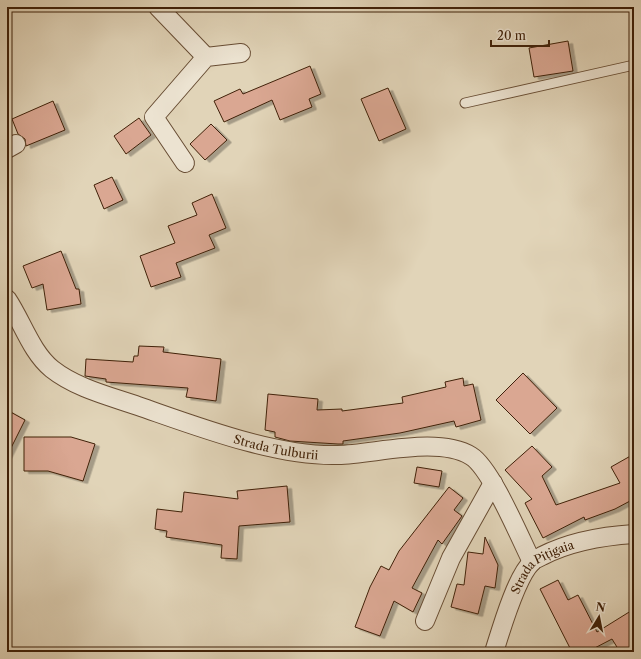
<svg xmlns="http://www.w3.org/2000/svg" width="641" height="659" font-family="'Libre Caslon Text',serif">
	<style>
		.building { fill: #daa792; stroke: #3f2008; filter: url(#shadow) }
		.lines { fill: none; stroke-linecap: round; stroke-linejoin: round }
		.lane-casing { stroke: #684d34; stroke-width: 11 }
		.street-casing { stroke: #684d34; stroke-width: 20 }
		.lane { stroke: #ece3d1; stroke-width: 9 }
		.street { stroke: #ece3d1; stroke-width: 18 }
		.labels { text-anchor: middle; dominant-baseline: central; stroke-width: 4; stroke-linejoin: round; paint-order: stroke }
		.street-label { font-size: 12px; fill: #3f2008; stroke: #ece3d1 }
	</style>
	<defs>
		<filter id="shadow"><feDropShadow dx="4.5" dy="2.5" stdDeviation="0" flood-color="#0004"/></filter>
	</defs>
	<rect width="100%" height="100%" fill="#e1d4b8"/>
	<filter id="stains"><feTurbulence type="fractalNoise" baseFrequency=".005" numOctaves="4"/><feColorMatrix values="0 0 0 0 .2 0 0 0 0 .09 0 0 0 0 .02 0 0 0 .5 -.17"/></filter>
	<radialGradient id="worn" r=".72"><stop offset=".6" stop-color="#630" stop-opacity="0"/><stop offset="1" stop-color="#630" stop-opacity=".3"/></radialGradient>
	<g class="building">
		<path d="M568 41 573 71 534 77 529 48Z"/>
		<path d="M310 66 321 94 309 99 312 107 280 120 272 100 224 122 214 101 240 89 243 94Z"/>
		<path d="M388 88 406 129 379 141 361 99Z"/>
		<path d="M53 101 65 130 26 146 25 139 18 134 12 119Z"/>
		<path d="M139 118 151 135 126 154 114 136Z"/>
		<path d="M211 124 227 140 205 160 190 144Z"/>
		<path d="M112 177 123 200 104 209 94 185Z"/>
		<path d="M212 194 226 228 209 235 215 248 176 263 181 277 151 287 140 256 175 243 168 226 197 215 192 203Z"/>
		<path d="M61 251 76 289H79L81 304 47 310 43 284 32 288 23 266Z"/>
		<path d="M139 346 164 347 163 352 221 359 216 401 186 397 188 388 106 382V379L85 376 86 359 133 362 134 356H138Z"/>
		<path d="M523 373 557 408 530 434 496 400Z"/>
		<path d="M463 378 464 386 473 384 481 420 456 427 454 421 400 433 343 441V444H338L290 441 275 437V432L265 430 268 394 318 399 317 410 342 409V411L403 403 402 397 446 387 445 382Z"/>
		<path d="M7 410 25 420 7 456Z"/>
		<path d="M24 437H71L95 444 83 481 48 471H24Z"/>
		<path d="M532 446 552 467 542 476 556 505 620 483 611 467 634 454V507L630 501 615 509 585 520 584 517 543 538 525 503 532 499 505 470Z"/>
		<path d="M417 467 442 471 439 487 414 483Z"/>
		<path d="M287 486 290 522 239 526 237 559 221 558 222 545 166 537 167 531 155 529 157 509 182 512 184 492 238 499 237 491Z"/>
		<path d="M449 487 463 498 454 510 462 516 442 544 438 540 412 588 422 593 413 612 394 601 380 636 355 627 370 587 381 566 389 570 399 551Z"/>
		<path d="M485 537 498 565 495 588 485 586 478 614 451 607 457 584 464 585 468 552 483 554Z"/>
		<path d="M558 580 568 600 578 595 597 632 634 609V652H620L612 639 587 652H572L540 589Z"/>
	</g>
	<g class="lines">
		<defs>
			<path id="lane" d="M465 103 634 65"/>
			<g id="street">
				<path d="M158 7 206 57"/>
				<path d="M7 149 16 144"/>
				<path d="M185 163 154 117 206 57 241 53"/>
				<path id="s1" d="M7 299C22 321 31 352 52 369 76 388 109 396 138 406 196 426 276 457 338 455 376 454 438 436 471 456 491 468 520 538 532 562"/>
				<path d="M425 621 451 558 493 483"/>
				<path id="s2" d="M494 652C501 630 516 577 532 562 534 559 539 558 542 556 571 541 603 536 634 534"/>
			</g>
		</defs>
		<use href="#lane" class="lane-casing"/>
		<use href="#street" class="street-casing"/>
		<use href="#lane" class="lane"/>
		<use href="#street" class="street"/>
	</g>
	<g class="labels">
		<g class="street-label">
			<text stroke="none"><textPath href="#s1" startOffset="322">Strada Tulburii</textPath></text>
			<text stroke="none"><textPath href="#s2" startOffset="103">Strada Pițigaia</textPath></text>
		</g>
	</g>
	<rect width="641" height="659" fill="none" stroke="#e1d4b8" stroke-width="24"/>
	<rect x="8" y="8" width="625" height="643" fill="none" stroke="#3f2008" stroke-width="2"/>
	<rect x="12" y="12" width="617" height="635" fill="none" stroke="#3f2008"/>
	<g transform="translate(599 617) rotate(10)" stroke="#ece3d1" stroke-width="3" paint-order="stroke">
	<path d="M0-3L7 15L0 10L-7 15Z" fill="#3f2008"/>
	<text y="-6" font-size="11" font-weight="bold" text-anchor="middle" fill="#3f2008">N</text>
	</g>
	<path d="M491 40v6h58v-6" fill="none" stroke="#3f2008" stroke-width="2"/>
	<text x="497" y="40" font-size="12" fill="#3f2008" stroke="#ece3d1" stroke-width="3" paint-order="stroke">20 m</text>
	<rect width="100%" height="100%" filter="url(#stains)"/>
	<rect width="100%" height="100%" fill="url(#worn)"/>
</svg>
